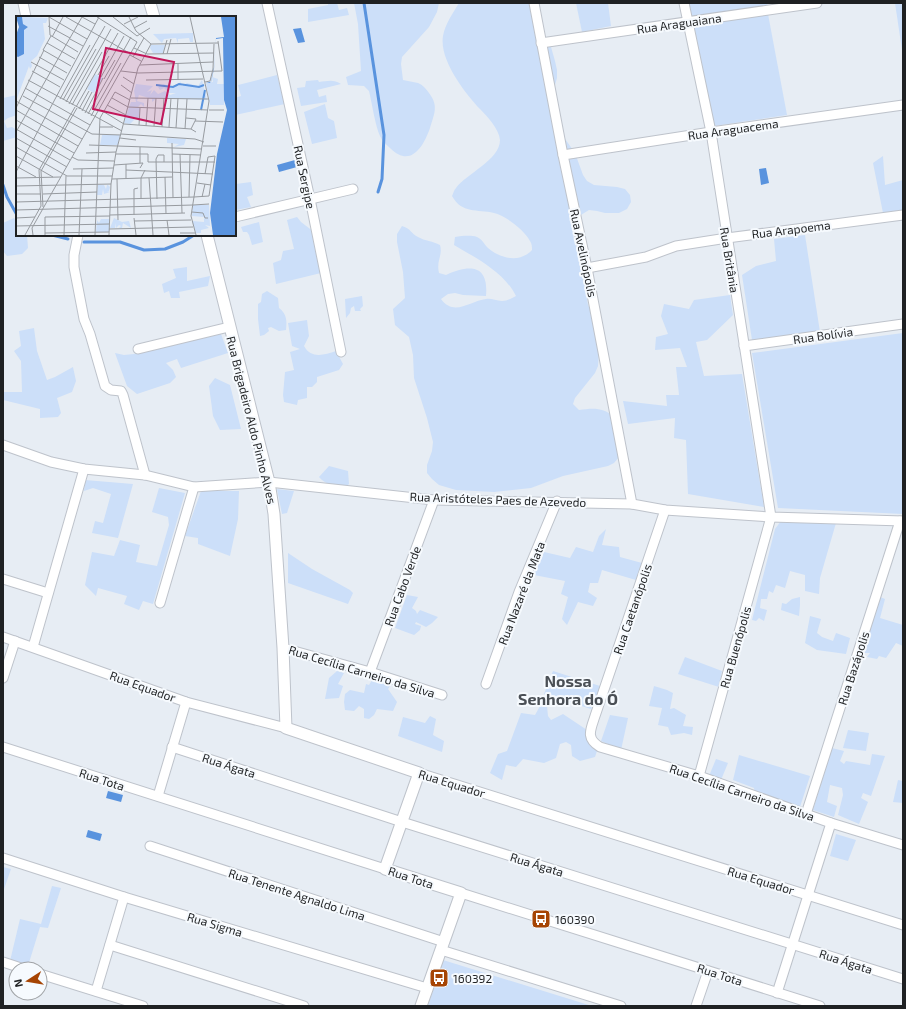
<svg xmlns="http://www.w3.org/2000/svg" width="906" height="1009" font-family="'Exo 2',sans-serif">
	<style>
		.green { fill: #ccdff9 }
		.water { fill: #5993de }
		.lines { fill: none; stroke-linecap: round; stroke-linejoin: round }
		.stream { stroke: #5993de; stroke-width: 3 }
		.minor-casing { stroke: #bec3cb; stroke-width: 11 }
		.tertiary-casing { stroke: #bec3cb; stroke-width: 13 }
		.minor { stroke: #fff; stroke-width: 9 }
		.tertiary { stroke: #fff; stroke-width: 11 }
		.labels { text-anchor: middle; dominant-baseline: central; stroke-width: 4; stroke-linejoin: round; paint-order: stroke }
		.street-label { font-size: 12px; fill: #1f2123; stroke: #f6fafe }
		.poi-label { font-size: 12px; fill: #1f2123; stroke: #f6fafe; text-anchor: start }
		.district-label { font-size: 16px; font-weight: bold; fill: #4a4f55; stroke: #f6fafe }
		.inset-river { fill: none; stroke: #5993de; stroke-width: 2 }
		.inset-road { fill: none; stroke: #979ba0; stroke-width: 1 }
		.view { fill: #c2185b; fill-opacity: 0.15; stroke: #c2185b; stroke-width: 2 }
		.inset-edge { fill: none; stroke: #1f2123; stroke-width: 2 }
	</style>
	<rect width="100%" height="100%" fill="#e7edf4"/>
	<g class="green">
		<path d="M328 3H337L339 10 347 8 349 15 308 22V9L328 5Z"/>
		<path d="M354 3H439L437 12 429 27 402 57 401 64 403 80C408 81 413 82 418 83 423 85 426 89 429 93 439 106 434 114 430 128 423 148 410 168 390 148 386 144 382 141 380 136 375 125 372 103 369 91L364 86 348 85 346 77 361 71 358 24Z"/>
		<path d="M459 3H534L539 26 551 47 555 61 557 70V78L553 92 561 133 575 153 583 175 587 181 594 185 617 187 625 189 630 195 631 202 627 209 619 213H605L597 211 589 210 576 218 572 227 574 241 581 253 584 267 585 289 588 305 594 317 599 351 598 366 595 373 575 398 573 404 579 410C593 408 603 407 614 417L619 457 614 463 608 466 563 476 531 488 494 492 456 490 439 485 432 479 427 473V465L432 451 433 442 427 418 414 378 413 355 409 337 395 325 393 309 405 298 403 272 397 242V234L402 226C412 229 410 233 418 237 425 241 433 241 440 245 443 256 436 260 439 273L446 275C468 265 489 263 486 296L463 295 455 293 448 294 441 299C454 317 470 301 486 299 491 298 496 301 502 301 507 301 512 298 516 296 504 272 476 258 454 245L455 237C462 236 471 235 477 237 482 239 484 244 488 248 501 259 520 263 532 250 532 247 532 244 530 241 525 231 505 215 494 213 477 209 462 214 452 196 453 194 454 190 456 188 466 174 500 160 500 140 499 129 487 116 480 109 465 93 439 60 443 36 445 24 453 13 459 3Z"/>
		<path d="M576 3H608L611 26 582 32Z"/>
		<path d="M689 3H767L768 7 692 18Z"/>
		<path d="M895 3H903V50H902Z"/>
		<path d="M768 14 787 115 714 126 694 25Z"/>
		<path d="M277 75 285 104 235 115V98L241 96 238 85Z"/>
		<path d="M318 80 319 82C327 81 334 79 341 84L317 90 319 97 326 95 327 102 301 106 297 88 305 87 306 81Z"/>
		<path d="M17 95V115L8 118 4 121 7 128 12 127 17 130V137L3 141V98Z"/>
		<path d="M325 104 328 118 334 121 337 138 312 144 304 112Z"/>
		<path d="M883 156 885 185 903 180V210L883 213 873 163Z"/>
		<path d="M251 182 253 195 247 197 251 207 236 210 235 186 236 184Z"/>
		<path d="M297 217 301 222 314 232 321 273 276 284 273 263 281 260 283 251 294 249 287 220Z"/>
		<path d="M14 218 17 221V235H27L28 248 22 254 7 256 3 251V223Z"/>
		<path d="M259 222 263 242 252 245 249 235 247 232H243L241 227Z"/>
		<path d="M805 235 820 332 752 340 742 275 756 266 776 261 774 239Z"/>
		<path d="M187 267V281L210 276 208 286 179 292 180 298H171L169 291 164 293 162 284 176 278 173 269Z"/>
		<path d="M267 291 278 298 279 308C287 314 287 321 286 330L279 331 271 327 268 328 269 331 264 335 260 336 258 319V304L261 302 262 294Z"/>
		<path d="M730 295 733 315 707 340 696 342 704 376 742 374 764 507 688 494 686 440 674 438 675 418 628 424 623 401 667 406 666 395H679L676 367H687L680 348 655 350 656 337 668 334 661 316 664 304 689 309 694 300Z"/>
		<path d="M362 296 363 306 360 309 361 311H355L354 306 351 308 350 313 346 318 345 299Z"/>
		<path d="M307 320 309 336 304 346C311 359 324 355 336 351L343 364 339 370 317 377V382L312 387H307V398L298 400 297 405 284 402 283 395 285 372 294 370 290 352 300 349 292 346 288 323Z"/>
		<path d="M34 328 37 351 47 380 55 377 73 367 76 381 72 392 57 398 61 413 58 417 40 418V409L3 400V392H22L21 361 14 351 21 346 19 331Z"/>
		<path d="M903 333V514L778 508 752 353Z"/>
		<path d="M221 334 228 353 181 368 177 359 166 363 173 370 176 377 170 383 137 394 127 386 115 353 124 355 134 354Z"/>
		<path d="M215 378 230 385 241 429 220 430 213 416 209 386Z"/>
		<path d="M329 466 348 471 349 484 344 488C334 486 326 485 319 477Z"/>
		<path d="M85 480 133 484 118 538 92 533 95 521 103 523 111 494 93 488 84 491Z"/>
		<path d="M159 488 185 493 153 604 143 601 139 610 124 604 127 596 98 588 96 596 85 585 92 552 114 556 120 540 140 545 136 562 157 566 169 525 168 517 152 512Z"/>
		<path d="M277 489 294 491 287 513 282 514Z"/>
		<path d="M201 491H239L238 519 230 556 198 544V538L185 536Z"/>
		<path d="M781 521 836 523 820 578 819 594 805 591V575L790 571 785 588 776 585 773 593 769 591 767 599H761L760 608 767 610 764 621 759 618 756 621 752 620 775 529Z"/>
		<path d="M606 529 602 545 619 547 620 557 642 563 636 580 602 570 598 583H590L588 592 597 598 593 606 578 602 567 625 562 619 568 597 561 594 565 581 534 575 544 552 570 558 576 547 593 552 599 536Z"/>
		<path d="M288 553 312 569 350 590 353 593 348 604 288 583Z"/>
		<path d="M407 595 418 597 412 608 416 611 417 614 420 610 438 617 432 623 426 627 416 622 415 624 421 626 420 630 414 635 395 628Z"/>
		<path d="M800 597V605L799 616 781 610 782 603 786 604 792 599Z"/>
		<path d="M880 597 885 599 880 618 903 625V646L896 643 886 658 879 656 877 659 867 657 870 653H863Z"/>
		<path d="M810 616 821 619 817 633 822 637 833 641 836 633 850 638 846 654 817 650 805 643Z"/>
		<path d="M685 657 722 671 719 687 678 674Z"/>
		<path d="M337 671 344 673 338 684 343 686 339 698 325 699 329 678Z"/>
		<path d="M553 671 600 686 591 709 544 694Z"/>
		<path d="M372 680 390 686 388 689 397 702 393 711 377 709 374 715 369 719 364 718V709L359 706 354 711 345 710 344 702 345 694 350 690 364 693 366 684 369 685Z"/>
		<path d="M654 686 667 690 673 693 670 709 674 708 686 715 683 726 693 727 692 735 684 733 671 735 668 727 658 725 662 708 649 706Z"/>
		<path d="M540 706H547L548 716 551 720 563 714 587 730C587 740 590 745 597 751L595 757 580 761 572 756 571 745 566 742 560 744 556 758 544 763 523 759 516 767 506 765 502 780 490 773 498 754 507 751 521 713 535 715Z"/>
		<path d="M610 715 628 718 621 750 601 741Z"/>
		<path d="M430 716 436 719 433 735 444 741 442 752 398 736 403 717 425 723Z"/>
		<path d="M848 730 869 733 866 751 843 748Z"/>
		<path d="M832 748 844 751 840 761 844 764 846 761 870 765 872 754 885 756 871 796 863 793 861 798 868 802 859 824 838 815 843 795 842 788 830 785 827 802 837 806 834 817 813 810Z"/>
		<path d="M739 755 810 776 800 807 755 794 754 788 733 780Z"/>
		<path d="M716 759 728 763 721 780 709 776Z"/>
		<path d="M898 780 903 781V803L893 802Z"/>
		<path d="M836 834 856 840 848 861 830 856Z"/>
		<path d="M3 867 11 869 3 892Z"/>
		<path d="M52 886 61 888 48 928 40 927 28 966 10 961 20 919 41 924Z"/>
		<path d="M443 960 592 1006H428Z"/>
	</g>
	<g class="water">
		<path d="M301 28 305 42 298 43 293 29Z"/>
		<path d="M295 160 297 167 279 172 277 165Z"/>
		<path d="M766 168 769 183 761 185 759 169Z"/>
		<path d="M108 791 123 795 121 802 106 798Z"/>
		<path d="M88 830 102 834 100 841 86 837Z"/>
	</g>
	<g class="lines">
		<g class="stream">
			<path d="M364 3 384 135 382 179 378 192"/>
			<path d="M3 185 7 197 17 215"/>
			<path d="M52 235 68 239"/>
			<path d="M84 242H120L144 250 165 249 183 242 194 235"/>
		</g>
		<defs>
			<g id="minor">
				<path d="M23 3 26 17"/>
				<path d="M267 3 310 199 341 352"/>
				<path d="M534 3 563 155 587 268 632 504"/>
				<path d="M684 3 711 132 771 517 699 776"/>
				<path d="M541 43 817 3"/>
				<path d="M563 155 711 132 903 105"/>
				<path d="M235 217 353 189"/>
				<path d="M78 235 74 255V267L84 319 90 334 105 386 111 390 121 391 123 395 145 475"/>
				<path d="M587 268 646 257 676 246 727 238 903 215"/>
				<path d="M744 346 903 324"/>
				<path d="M138 349 229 327"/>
				<path d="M3 445 51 462 84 469 145 475 194 487 269 482 434 500 632 504 665 510 771 517 903 521"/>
				<path d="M665 510 595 716C591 729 585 738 600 747L699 776 831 823 903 845"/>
				<path d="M3 579 48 593"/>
				<path d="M160 603 194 487"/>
				<path d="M3 637 186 702 286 728"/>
				<path d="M33 647 84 469"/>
				<path d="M283 648 370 672 442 695"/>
				<path d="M370 672 434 500"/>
				<path d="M3 678 15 641"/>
				<path d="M486 684 519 592 557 501"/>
				<path d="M3 747 385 869"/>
				<path d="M172 747 402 822 903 979"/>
				<path d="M419 773 903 925"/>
				<path d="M158 796 186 702"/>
				<path d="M806 814 900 521"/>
				<path d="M150 846 444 942"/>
				<path d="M3 858 124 897 427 988"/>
				<path d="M461 893 820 1006"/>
				<path d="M110 945 304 1006"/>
				<path d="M441 950 621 1006"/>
				<path d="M3 962 24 969"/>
				<path d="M40 974 143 1006"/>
				<path d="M96 991 124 897"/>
				<path d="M777 993 831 823"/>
				<path d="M696 1006 708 971"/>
			</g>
			<g id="tertiary">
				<path d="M150 3 154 17"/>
				<path d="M207 235 269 482 274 514 283 648 286 728 419 773 385 869 461 893 421 1006"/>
			</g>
		</defs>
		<use href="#minor" class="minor-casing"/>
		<use href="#tertiary" class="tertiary-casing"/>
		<use href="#minor" class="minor"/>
		<use href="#tertiary" class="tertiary"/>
	</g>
	<defs>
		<symbol id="bus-square" viewBox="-11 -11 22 22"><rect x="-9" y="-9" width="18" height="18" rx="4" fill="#a64403" stroke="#f6fafe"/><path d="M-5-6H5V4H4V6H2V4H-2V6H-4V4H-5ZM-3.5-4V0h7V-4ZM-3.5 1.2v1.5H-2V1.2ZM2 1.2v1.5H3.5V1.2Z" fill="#fff"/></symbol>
	</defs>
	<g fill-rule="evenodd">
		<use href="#bus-square" x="530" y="908" width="22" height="22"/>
		<use href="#bus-square" x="428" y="967" width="22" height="22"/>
	</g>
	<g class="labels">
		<g class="street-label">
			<text transform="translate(679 23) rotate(-8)">Rua Araguaiana</text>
			<text transform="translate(733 129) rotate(-8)">Rua Araguacema</text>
			<text transform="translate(305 177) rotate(78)">Rua Sergipe</text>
			<text transform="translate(791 229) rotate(-7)">Rua Arapoema</text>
			<text transform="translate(584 253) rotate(78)">Rua Avelinópolis</text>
			<text transform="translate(730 260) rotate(81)">Rua Britânia</text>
			<text transform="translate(823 335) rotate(-8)">Rua Bolívia</text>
			<text transform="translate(252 420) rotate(76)">Rua Brigadeiro Aldo Pinho Alves</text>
			<text transform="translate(498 499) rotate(2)">Rua Aristóteles Paes de Azevedo</text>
			<text transform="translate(402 586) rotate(-70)">Rua Cabo Verde</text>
			<text transform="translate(521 593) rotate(-69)">Rua Nazaré da Mata</text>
			<text transform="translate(632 609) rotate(-71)">Rua Caetanópolis</text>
			<text transform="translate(735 647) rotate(-74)">Rua Buenópolis</text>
			<text transform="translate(853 668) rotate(-72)">Rua Bazápolis</text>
			<text transform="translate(362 671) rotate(17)">Rua Cecília Carneiro da Silva</text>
			<text transform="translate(143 686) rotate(20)">Rua Equador</text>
			<text transform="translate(229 765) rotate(18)">Rua Ágata</text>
			<text transform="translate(102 779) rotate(18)">Rua Tota</text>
			<text transform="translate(452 783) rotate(17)">Rua Equador</text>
			<text transform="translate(742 792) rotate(19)">Rua Cecília Carneiro da Silva</text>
			<text transform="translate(537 864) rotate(17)">Rua Ágata</text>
			<text transform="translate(411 877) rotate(18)">Rua Tota</text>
			<text transform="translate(761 880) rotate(17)">Rua Equador</text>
			<text transform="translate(297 894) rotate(18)">Rua Tenente Agnaldo Lima</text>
			<text transform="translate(215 924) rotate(17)">Rua Sigma</text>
			<text transform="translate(846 961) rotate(18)">Rua Ágata</text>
			<text transform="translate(720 974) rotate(18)">Rua Tota</text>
		</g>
		<g class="poi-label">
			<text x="555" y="919">160390</text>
			<text x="453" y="978">160392</text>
		</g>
		<g class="district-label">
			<text x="568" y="680">Nossa<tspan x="568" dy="18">Senhora do Ó</tspan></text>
		</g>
	</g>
	<g transform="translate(16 16)">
		<rect width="220" height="220" fill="#e7edf4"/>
		<path d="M6 1 32 2 30 7H27L29 23 21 40 15 45 16 50 14 53 13 50 0 85V40L8 38V14L12 11 7 8ZM177 17V26H174L173 22 162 23V27L160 22 148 23 146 27 137 18ZM135 29H149L147 37H137L134 32ZM79 58 87 62 78 77 71 73ZM196 61 202 63 201 68H208V89H194L190 67 197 66ZM186 64 191 84 141 82 136 86V83L123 79 121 85 128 87V91L125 88 122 91H113L115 86H120L118 75 120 68 137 70 131 76 136 74 134 79 138 74 142 78 149 75 154 79 160 77H153L148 72 144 74 142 71 148 68 152 70V67L155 69 153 70H163L164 65 166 70 171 67 182 70ZM113 91 124 92 123 104 119 103 114 108 108 107ZM86 119H104L102 129H84ZM151 122 170 123 168 129 158 131 163 128 151 127ZM82 169H88L90 173 91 169H95H92L94 171 93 175H91L94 176 88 178 87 173 86 179H81ZM177 189H193L194 210 189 209 193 212 185 214V217H180L176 205 188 206V201L176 200ZM98 202 106 206 113 205 115 212 107 207 106 212H103L105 210 103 209 100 212 99 207V212H94ZM85 203H93V216H80L81 204 83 207Z" fill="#ccdff9"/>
		<path d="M0 1H6L7 8 12 11 8 14V38L2 41 0 40V19L3 11ZM205 1H220V219H197L194 197 201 138 211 94 208 84 207 22 200 23 198 51 195 65 194 67 190 66H195L198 53 200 22 208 21Z" fill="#5993de"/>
		<path class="inset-river" d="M140 69 157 71 163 68 183 71 188 69M185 94 189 74"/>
		<path class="inset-road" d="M33 1 34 19 62 36M33 1 71 23M50 1 115 38M66 1 79 8M97 1 121 20 134 12M113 1 120 15 135 28M174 1 193 85 175 200 180 219M108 8 122 1M32 10 54 22M118 12 131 5M35 20 27 34 55 50M36 21 47 1M54 23 67 30M31 27 59 43M135 28 202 27M118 32 131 38 198 37M147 38 151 24M151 38 155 23M114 39 125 45M23 41 51 57M117 41 128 22M15 46 48 64M162 47V64M124 49 197 46M16 55 44 71M105 55 122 57 206 55 202 25M82 59 93 40M85 61 108 20M107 61 118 68M88 63 99 44M12 64 106 115M130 64 187 63M189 66 194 65 197 53 198 28M105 69 116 77M9 72 74 109M79 78 87 62M7 80 76 118 105 119M96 82 112 91 192 94M115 82 192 83M44 83 74 29M47 84 89 10M0 85 66 123M50 86 80 33M53 88 95 13M56 89 86 36M91 89 110 99M60 91 102 17M0 92 28 34M63 93 73 75M0 94 62 130M193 94H208M66 95 76 76M88 96 108 108 175 113 180 116M69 97 79 78M72 98 115 21M75 100 105 47M170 102 180 103 175 113M0 104 58 137M179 105 207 106M123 109 124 92M130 110 132 82M138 110 140 82M84 111H97M146 111 148 82M153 111 155 82M160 112 162 82M0 113 54 144M169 113 171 83M0 116 66 1M105 118 179 123 188 126M0 122 51 151M104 122 120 124M156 127 157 182M73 129 186 133M187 130H200M0 131 51 160H96M124 131V147M70 137 100 136M100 138H132M132 138V146H199M156 138 185 139M164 138 166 197M0 140 37 161M56 141 62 144 98 145M110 148V162M98 149 127 147 124 152M0 150 20 161M57 153 97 152M110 154 197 158M0 156 83 1M149 161 150 198M0 162 45 161M133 162 137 219M96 163 156 161M101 163 102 204M181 167 195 169M0 170 95 168M0 178H25M27 178 81 176M173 181 174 139M178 181 193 180 199 140 192 141 189 158M186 181 189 168M125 183V162L129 154M141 183 140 143 142 139H148V146M0 186 178 181M177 189 193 188M27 191 25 155 61 92M0 194 177 189M0 196V170M176 196 187 197 189 202H192M94 199 169 197M118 199V173L122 172M0 202 19 201M118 202 120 219M151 204 153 219M118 205 175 204M0 210 93 208M93 213 177 211M29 217 93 216M164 217H179M9 219 25 190 23 154 59 91M17 219 16 212 121 26 81 1M29 219V201L94 200M48 219 50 160M63 219 66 153M79 219 84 102 99 76 114 84M93 219 95 168 100 136 122 52 135 28"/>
		<path class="view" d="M90 32 158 46 145 108 77 93Z"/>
		<rect width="220" height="220" class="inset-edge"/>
	</g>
	<rect width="906" height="1009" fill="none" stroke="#1f2123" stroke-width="8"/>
	<g transform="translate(28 981) rotate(258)"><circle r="19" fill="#f6fafe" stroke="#a0a3a6"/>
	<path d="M0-3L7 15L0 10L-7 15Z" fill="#a64403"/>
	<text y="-6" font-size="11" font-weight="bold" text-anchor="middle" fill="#1f2123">N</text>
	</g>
</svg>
